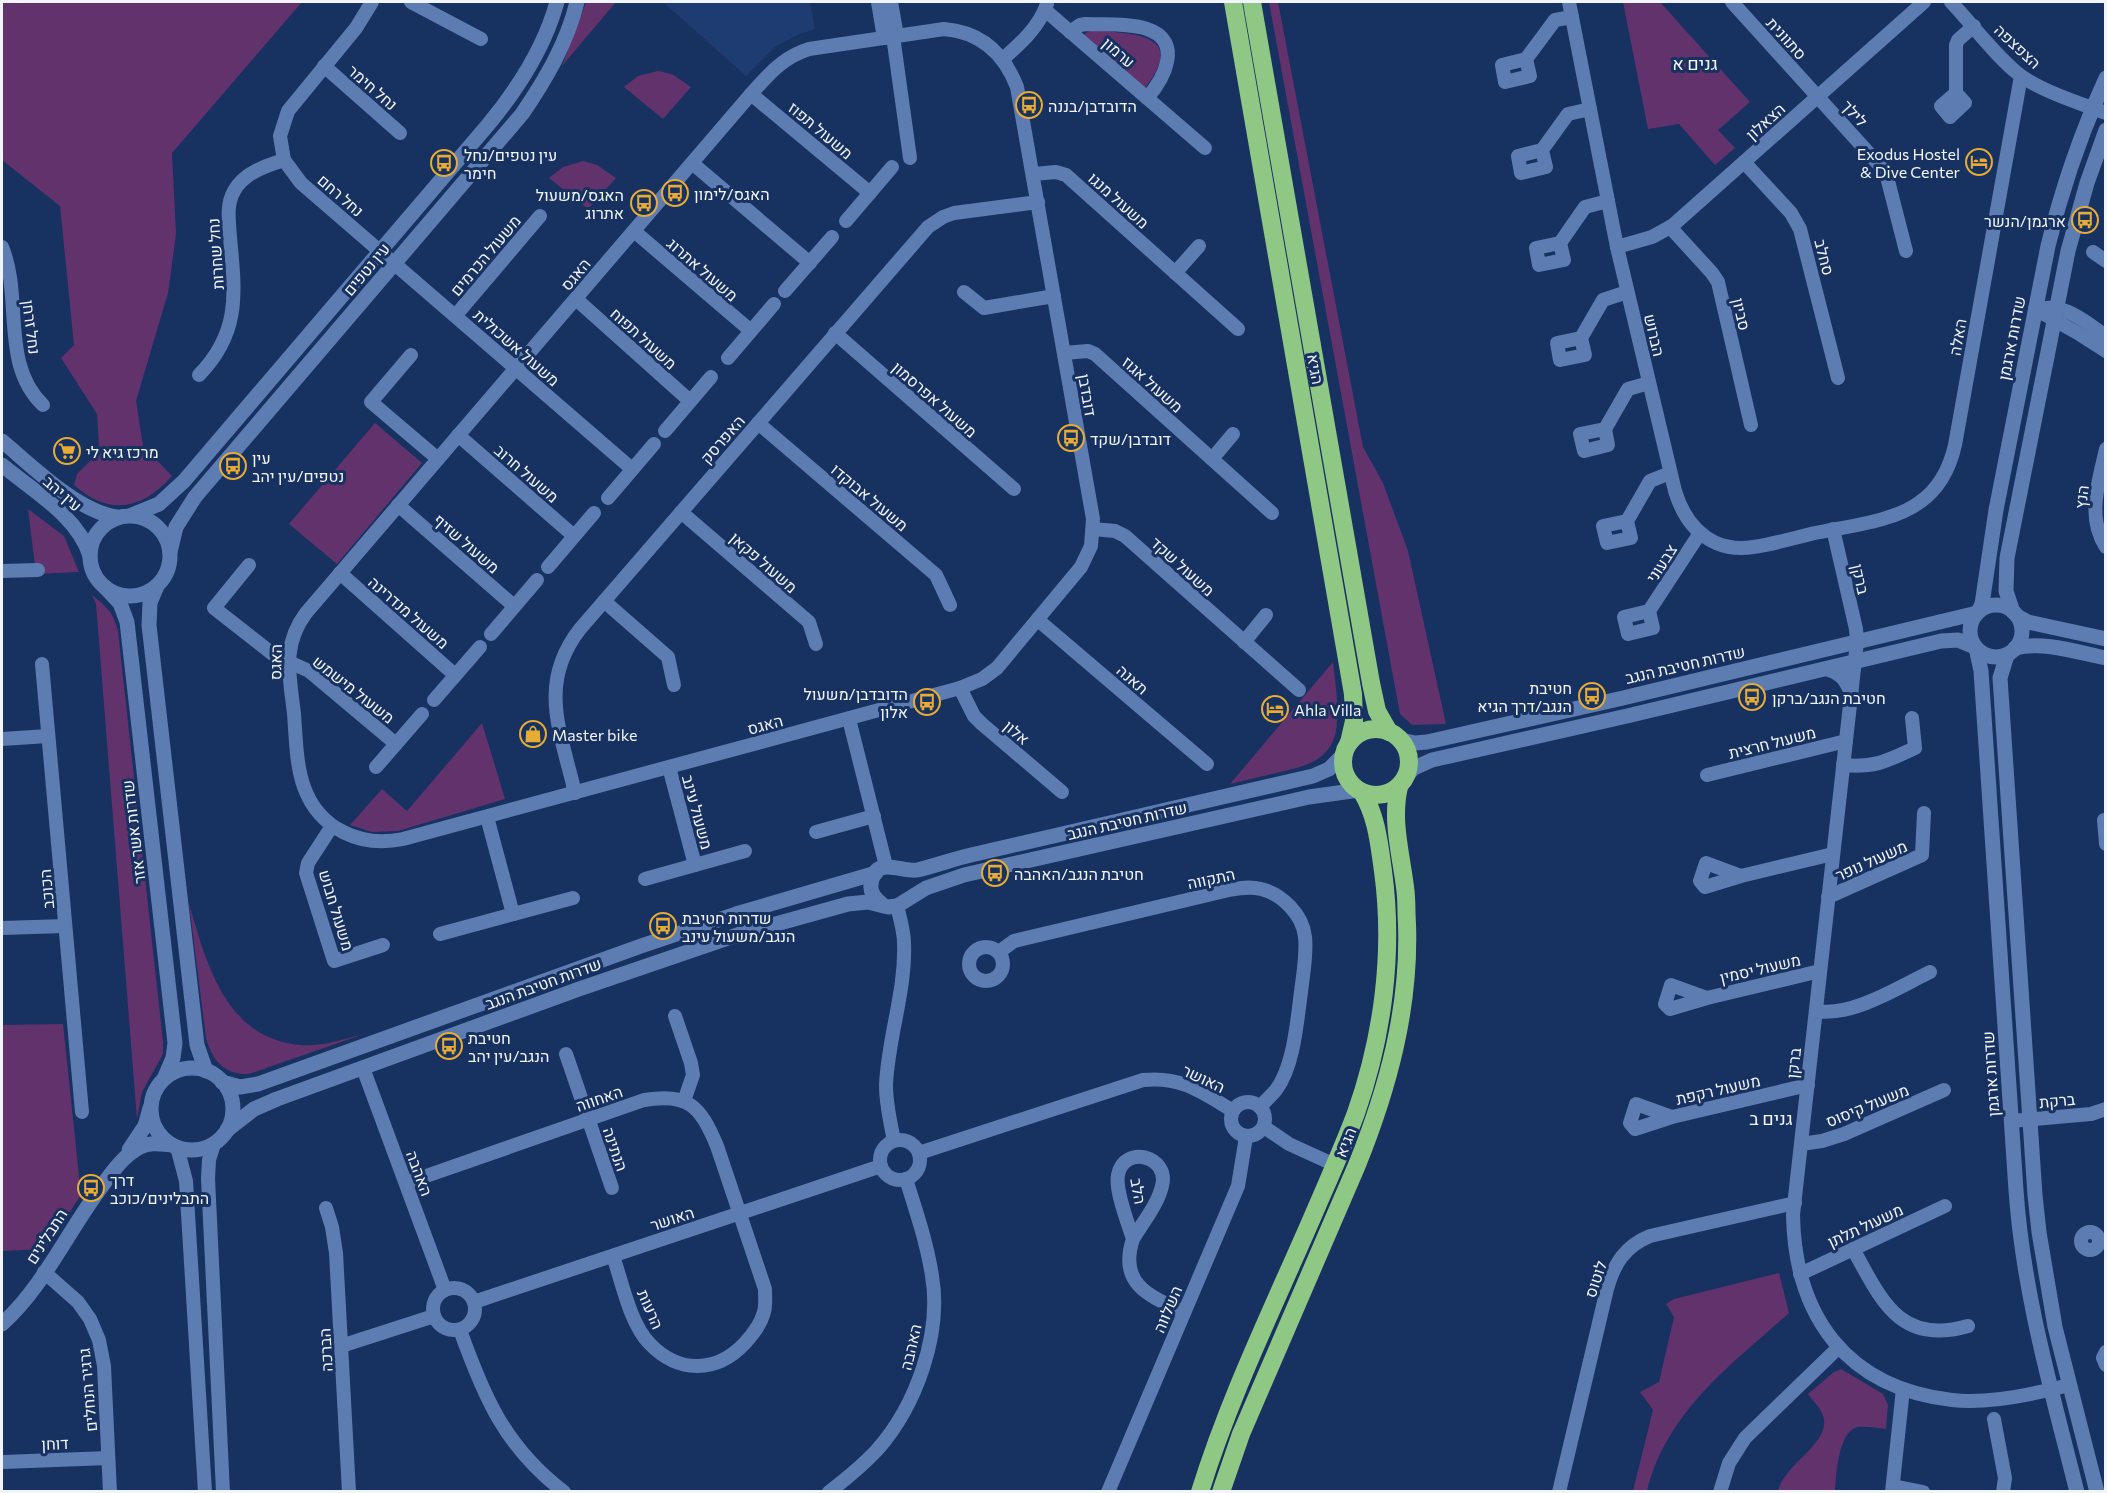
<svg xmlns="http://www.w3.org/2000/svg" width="2107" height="1493" font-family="Commissioner,Heebo,sans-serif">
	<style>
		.built { fill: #1e3c71 }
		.green { fill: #62326c }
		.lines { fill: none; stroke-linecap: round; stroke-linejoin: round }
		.street { stroke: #5d7cb1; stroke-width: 14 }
		.secondary { stroke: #5d7cb1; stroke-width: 15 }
		.highway { stroke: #8fc885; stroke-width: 18 }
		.labels { text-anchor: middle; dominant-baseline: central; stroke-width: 6; stroke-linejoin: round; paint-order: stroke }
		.street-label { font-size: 16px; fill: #f1f5fb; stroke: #173161 }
		.poi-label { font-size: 16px; fill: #f1f5fb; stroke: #173161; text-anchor: start }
		.neighbourhood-label { font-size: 18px; fill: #f1f5fb; stroke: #173161 }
	</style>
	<rect width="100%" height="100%" fill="#173161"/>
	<path class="built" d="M663 2H810L815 29 797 35 775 47 746 76Z"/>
	<g class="green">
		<path d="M2 2H302L172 153 176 234 168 293 136 401 143 446 172 476C142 510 109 516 74 485L77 474 97 454 99 446 97 414 61 358 74 345 60 206 2 160Z"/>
		<path d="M586 2H616L562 66Z"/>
		<path d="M1269 2H1278L1363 447 1383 483 1408 551 1446 724 1412 725 1400 714Z"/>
		<path d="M1623 2H1660L1750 102 1718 130 1735 148 1715 165 1679 124 1648 129Z"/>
		<path d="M1091 30C1131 34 1189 32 1145 88L1083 35Z"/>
		<path d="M658 71 672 74 691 87 663 119 624 87 638 76Z"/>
		<path d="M583 161 597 165 616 178 588 209 549 178 563 167Z"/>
		<path d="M375 423 422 463 337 564 289 524Z"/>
		<path d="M28 509 64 536 79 572 36 574Z"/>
		<path d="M92 595C107 607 113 612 118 631L163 1042V1054L142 1092 137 1119 96 604Z"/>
		<path d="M1333 662C1335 682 1339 703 1337 722 1335 760 1307 766 1276 773 1260 777 1245 780 1230 784Z"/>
		<path d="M482 723 505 799 398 831 372 832 350 825 382 789 407 811Z"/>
		<path d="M189 903C206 963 226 1039 300 1045 322 1047 343 1039 364 1034L249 1074C224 1075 212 1060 206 1038Z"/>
		<path d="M63 1024 81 1195 45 1249 2 1251V1025Z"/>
		<path d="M1779 1273 1789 1313C1731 1365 1667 1411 1647 1491H1633L1653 1410 1640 1392 1659 1382 1674 1317 1666 1304 1674 1299Z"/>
		<path d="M1841 1369 1883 1394 1888 1405 1886 1429C1877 1428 1866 1426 1858 1427 1838 1431 1836 1476 1835 1491H1778C1786 1461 1835 1442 1822 1413 1819 1406 1812 1400 1808 1394L1834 1372Z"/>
	</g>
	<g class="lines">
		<g class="street">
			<path d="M411 2 481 39"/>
			<path d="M878 2 884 38"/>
			<path d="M891 2 897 36"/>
			<path d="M1569 2 1617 247 1675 491C1682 514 1694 533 1716 543 1728 548 1741 549 1753 547 1774 544 1795 538 1815 533 1848 526 1893 522 1920 502 1940 488 1950 467 1955 445L2021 76"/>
			<path d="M1732 2 1883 169 1887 177 1906 251"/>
			<path d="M1951 2C1972 24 1997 58 2021 76 2044 92 2079 103 2106 113"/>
			<path d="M1045 10 1205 148"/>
			<path d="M944 29C980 32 1004 53 1017 87L1093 519 1091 546 1081 567 997 668 982 679 960 688 403 839C361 848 319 829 304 787 296 765 296 738 294 714 290 677 281 646 306 613L751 94C769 74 783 57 809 49Z"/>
			<path d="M1070 32 1080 25 1086 24C1105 25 1128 23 1147 29 1184 41 1164 79 1147 98"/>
			<path d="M893 36 910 158"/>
			<path d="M1003 59C1021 43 1039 27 1047 4"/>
			<path d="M1526 59 1530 76 1505 82 1502 65 1526 59 1555 20 1572 17"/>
			<path d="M324 66 400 133"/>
			<path d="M1956 93 1941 106 1950 117 1965 103 1956 93V45L1958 40 1974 26"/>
			<path d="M751 94 870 193"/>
			<path d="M1542 150 1546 167 1521 173 1518 156 1542 150 1568 114 1590 109"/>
			<path d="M284 160 301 183 632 469"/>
			<path d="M1744 162 1791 213 1800 229 1838 378"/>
			<path d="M692 163 810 263"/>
			<path d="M1033 174 1056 172 1066 175 1238 329"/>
			<path d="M846 221 892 167"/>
			<path d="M1670 227 1712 273 1718 282 1751 425"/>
			<path d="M634 231 751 331"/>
			<path d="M1560 243 1564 260 1539 265 1536 248 1560 243 1585 207 1608 201"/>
			<path d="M2 247C23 297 0 364 43 405"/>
			<path d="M1617 247 1652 237 1672 226 1924 2"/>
			<path d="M2093 252 2106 261"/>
			<path d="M1175 273 1199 246"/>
			<path d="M785 291 832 237"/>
			<path d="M964 292 984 308 1054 296"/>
			<path d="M576 299 690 401"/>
			<path d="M2046 308C2068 306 2088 324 2106 336"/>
			<path d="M2035 309 2081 335 2106 351"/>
			<path d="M456 315 540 216"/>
			<path d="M835 333 1014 489"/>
			<path d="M1581 338 1557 343 1560 360 1585 355 1581 338 1603 300 1627 292"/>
			<path d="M1064 353 1088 351 1095 354 1272 513"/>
			<path d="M411 355 371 402 438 459"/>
			<path d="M728 358 774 304"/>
			<path d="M199 375C241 332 235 292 230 237 229 221 226 205 234 191 244 173 265 166 284 160L280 136 288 111 356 28 372 2"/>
			<path d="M758 423 936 575 950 605"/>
			<path d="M1605 429 1580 434 1584 451 1608 445 1605 429 1628 389 1649 383"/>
			<path d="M665 431 711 377"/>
			<path d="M458 435 574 536"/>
			<path d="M2106 449C2099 481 2086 517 2106 547"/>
			<path d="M1212 459 1233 434"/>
			<path d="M608 498 654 444"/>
			<path d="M398 505 514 606"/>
			<path d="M681 512 809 622 816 644"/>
			<path d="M1627 521 1603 526 1607 543 1631 538 1627 521 1650 481 1670 473"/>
			<path d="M1093 529 1115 531 1125 536 1299 690"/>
			<path d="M1833 529 1856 629 1857 642 1793 1215C1795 1317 1847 1388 1952 1400 1988 1404 2035 1394 2069 1385"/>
			<path d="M249 565 214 608 274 655 309 671 396 744"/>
			<path d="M548 567 594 513"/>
			<path d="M2 571 38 570"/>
			<path d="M340 573 455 675"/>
			<path d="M604 601 668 657 674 685"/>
			<path d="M1649 611 1653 628 1628 634 1624 617 1649 611 1700 533"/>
			<path d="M1038 620 1207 764"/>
			<path d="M491 634 537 580"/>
			<path d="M1244 642 1266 615"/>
			<path d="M42 664 82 1112"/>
			<path d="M960 688 974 716 982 724 1062 792"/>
			<path d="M434 700 480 647"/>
			<path d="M849 719 886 866"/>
			<path d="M2 739 48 736"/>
			<path d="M1843 765C1875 768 1887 761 1915 748L1912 718"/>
			<path d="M376 767 422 714"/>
			<path d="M669 767 695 865"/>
			<path d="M1707 775 1846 741"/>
			<path d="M575 793C561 732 537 684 580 629L928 227 943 217 954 213 1038 202"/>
			<path d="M487 817 513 914"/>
			<path d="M2104 820 2106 844"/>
			<path d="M332 826 308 863 306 873 334 961 383 945"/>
			<path d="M816 832 874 816"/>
			<path d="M1741 876 1706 863 1700 881 1705 887 1741 876 1833 854"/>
			<path d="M645 879 745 851"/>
			<path d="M1828 897 1922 855 1924 813"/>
			<path d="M2 928 65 926"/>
			<path d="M440 934 573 898"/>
			<circle cx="986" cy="964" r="17"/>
			<path d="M999 952 1014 941 1229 890C1239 888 1250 886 1261 889 1282 894 1303 915 1305 937 1307 955 1303 974 1301 992 1297 1021 1294 1066 1276 1090 1271 1096 1265 1101 1260 1107"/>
			<path d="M1707 998 1671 985 1665 1004 1670 1009 1707 998 1820 971"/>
			<path d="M1816 1011C1852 1017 1897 988 1930 972"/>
			<path d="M675 1016 691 1063 693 1075 684 1101"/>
			<path d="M566 1054 612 1188"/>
			<path d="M363 1068 445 1290"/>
			<circle cx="1248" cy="1119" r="17"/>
			<path d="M1672 1117 1636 1104 1630 1123 1635 1129 1672 1117 1808 1085"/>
			<path d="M2011 1121 2091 1114 2106 1109"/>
			<path d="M1264 1127 1289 1144 1335 1165"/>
			<circle cx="900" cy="1160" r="20"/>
			<path d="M894 1140C890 1122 886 1103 886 1085 888 1037 906 991 904 943 904 931 900 918 897 906"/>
			<path d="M214 1144 209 1160 208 1178 223 1492"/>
			<path d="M1801 1144 1822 1141 1844 1134 1944 1090"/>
			<path d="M177 1147 186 1181 205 1492"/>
			<path d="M919 1153 1143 1080C1181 1076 1202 1092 1233 1111"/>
			<path d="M406 1183 644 1100C689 1093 700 1106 717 1146L765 1289C765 1296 766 1305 764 1312 761 1324 754 1333 745 1343 717 1373 679 1374 650 1344 630 1324 622 1282 613 1256"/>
			<path d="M326 1208 332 1227 336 1253 349 1492"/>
			<circle cx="2090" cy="1241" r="9"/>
			<path d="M1133 1239C1128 1223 1115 1191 1118 1175 1124 1144 1170 1156 1162 1186 1158 1204 1143 1222 1133 1239 1118 1284 1149 1296 1184 1312"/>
			<path d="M1853 1249C1881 1299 1899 1346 1968 1326"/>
			<path d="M44 1272 78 1302 90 1319 99 1340 104 1366 110 1492"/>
			<path d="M1800 1274 1945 1206"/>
			<circle cx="454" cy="1309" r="21"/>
			<path d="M474 1302 881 1166"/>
			<path d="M460 1330C484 1397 505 1447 564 1492"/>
			<path d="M341 1346 434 1316"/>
			<path d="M2106 1352 2103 1358 2106 1365"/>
			<path d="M1994 1419 2005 1478 2003 1492"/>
			<path d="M3 1462 108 1458"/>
			<path d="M1893 1486 1923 1492"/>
			<path d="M829 1492C846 1479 863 1465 877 1450 916 1406 942 1334 932 1276 927 1243 916 1211 906 1179"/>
			<path d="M1108 1492 1238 1186 1246 1137"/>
			<path d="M1559 1492 1607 1289C1614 1264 1625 1246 1650 1236L1795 1203"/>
			<path d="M1720 1492 1729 1463 1745 1438 1839 1347"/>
			<path d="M1892 1492 1903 1389"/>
		</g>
		<g class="secondary">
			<path d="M2 441C32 466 78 512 117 517"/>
			<path d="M2 465C32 490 78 516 90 556"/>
			<path d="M132 515 159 504 184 481 487 126C518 89 544 49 557 2"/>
			<circle cx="130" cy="556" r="40"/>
			<path d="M170 552 176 527 195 497 522 114C546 79 567 43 577 2"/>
			<path d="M157 586 150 603 149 625 197 1045 206 1071"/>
			<path d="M105 587 120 603 127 622 175 1043 173 1058 164 1079"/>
			<circle cx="1996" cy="631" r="26"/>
			<path d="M1978 612 1982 604 1996 510 2048 246C2062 188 2081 133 2106 78"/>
			<path d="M2013 612 2006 591 2007 558 2068 251 2087 183 2106 130"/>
			<path d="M2017 616 2028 622 2106 639"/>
			<path d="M1976 648 1981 671 2016 1190C2023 1293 2052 1392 2077 1492"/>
			<path d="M2015 648C2045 641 2076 652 2106 658"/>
			<path d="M2007 655 2000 678 2035 1195 2039 1232 2055 1327 2097 1492"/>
			<path d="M1828 669C1841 673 1846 680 1851 692"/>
			<path d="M1401 740 1415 743 1427 742 1623 698 1977 613"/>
			<path d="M1406 776 1414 768 1432 760 1627 716 1941 641 1958 640 1975 647"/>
			<path d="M882 904C875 899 870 893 871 885 874 854 902 873 917 870 935 866 953 859 971 855L1313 776 1329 769 1344 754"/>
			<circle cx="192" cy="1109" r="41"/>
			<path d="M222 1082 240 1087 258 1084 641 946 736 914 876 873"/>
			<path d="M227 1130 254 1109 277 1099 579 989 740 934 848 904 868 902 888 907 897 906 926 888 964 875 1309 797 1359 790"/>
			<path d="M129 1150 145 1126 150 1108"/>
			<path d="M2 1324C44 1286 68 1231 102 1186 112 1172 124 1155 140 1147 150 1142 161 1144 172 1145"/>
		</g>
		<g class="highway">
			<path d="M1233 2 1353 694 1354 721 1349 743"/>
			<path d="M1252 2 1371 683 1377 711 1389 732"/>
			<circle cx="1376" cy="762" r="33"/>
			<path d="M1200 1492C1229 1398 1273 1308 1312 1218 1327 1183 1343 1148 1356 1113 1383 1036 1394 952 1383 871 1379 843 1377 817 1362 792"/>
			<path d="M1221 1492 1241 1434 1357 1165C1388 1088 1410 1008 1407 924 1406 912 1407 899 1405 887 1401 854 1391 820 1399 787"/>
		</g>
	</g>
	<defs>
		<symbol id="bus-ring" viewBox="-11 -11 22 22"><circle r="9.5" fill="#173161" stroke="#e6ac36" stroke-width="1.5"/><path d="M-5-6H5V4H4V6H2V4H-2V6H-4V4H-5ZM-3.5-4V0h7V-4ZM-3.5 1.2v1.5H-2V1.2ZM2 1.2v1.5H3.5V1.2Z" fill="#e6ac36"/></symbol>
		<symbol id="hotel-ring" viewBox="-11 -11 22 22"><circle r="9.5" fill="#173161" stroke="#e6ac36" stroke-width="1.5"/><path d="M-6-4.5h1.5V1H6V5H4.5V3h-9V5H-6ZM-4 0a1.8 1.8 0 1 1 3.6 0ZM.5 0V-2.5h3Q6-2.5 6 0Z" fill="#e6ac36"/></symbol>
		<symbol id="supermarket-ring" viewBox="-11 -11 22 22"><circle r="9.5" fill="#173161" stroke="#e6ac36" stroke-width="1.5"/><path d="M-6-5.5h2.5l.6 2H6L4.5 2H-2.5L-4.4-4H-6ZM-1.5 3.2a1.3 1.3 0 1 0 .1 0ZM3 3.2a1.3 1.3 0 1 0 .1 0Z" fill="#e6ac36"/></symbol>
		<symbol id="shop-ring" viewBox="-11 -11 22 22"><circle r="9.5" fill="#173161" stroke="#e6ac36" stroke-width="1.5"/><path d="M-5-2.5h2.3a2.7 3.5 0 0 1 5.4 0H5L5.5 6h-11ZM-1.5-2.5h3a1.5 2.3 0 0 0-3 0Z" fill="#e6ac36"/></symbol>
	</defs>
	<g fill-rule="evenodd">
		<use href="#bus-ring" x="1014" y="90" width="30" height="30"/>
		<use href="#hotel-ring" x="1964" y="147" width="30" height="30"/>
		<use href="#bus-ring" x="429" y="148" width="30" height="30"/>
		<use href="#bus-ring" x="660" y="178" width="30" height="30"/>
		<use href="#bus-ring" x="629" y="188" width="30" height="30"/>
		<use href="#bus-ring" x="2070" y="205" width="30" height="30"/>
		<use href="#bus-ring" x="1056" y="423" width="30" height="30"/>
		<use href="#supermarket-ring" x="52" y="436" width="30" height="30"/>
		<use href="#bus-ring" x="218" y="451" width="30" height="30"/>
		<use href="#bus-ring" x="1577" y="681" width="30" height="30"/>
		<use href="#bus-ring" x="1737" y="682" width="30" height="30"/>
		<use href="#bus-ring" x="912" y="687" width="30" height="30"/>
		<use href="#hotel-ring" x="1260" y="694" width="30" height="30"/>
		<use href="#shop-ring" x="518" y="719" width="30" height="30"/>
		<use href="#bus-ring" x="980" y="858" width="30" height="30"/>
		<use href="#bus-ring" x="648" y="911" width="30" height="30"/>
		<use href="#bus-ring" x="434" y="1031" width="30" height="30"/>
		<use href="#bus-ring" x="76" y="1173" width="30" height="30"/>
	</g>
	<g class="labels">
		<g class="street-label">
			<text transform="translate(1787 38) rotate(48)">סתוונית</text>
			<text transform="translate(2018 46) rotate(43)">הצפצפה</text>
			<text transform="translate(1119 52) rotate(41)">ערמון</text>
			<text transform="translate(373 87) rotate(41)">נחל חימר</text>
			<text transform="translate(1855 113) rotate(48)">לילך</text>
			<text transform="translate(1765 121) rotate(-42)">הצאלון</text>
			<text transform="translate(821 130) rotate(40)">משעול תפוז</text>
			<text transform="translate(341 195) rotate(41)">נחל רחם</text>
			<text transform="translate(1119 200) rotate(42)">משעול מנגו</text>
			<text transform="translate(215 254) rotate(-94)">נחל שחרות</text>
			<text transform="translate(485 255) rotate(-50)">משעול הכרמים</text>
			<text transform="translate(1825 257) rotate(76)">סחלב</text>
			<text transform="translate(366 269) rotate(-50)">עין נטפים</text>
			<text transform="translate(703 269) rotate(41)">משעול אתרוג</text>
			<text transform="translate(575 274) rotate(-50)">האגס</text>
			<text transform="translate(1742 314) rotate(77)">סביון</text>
			<text transform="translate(32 327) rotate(83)">נחל זרחן</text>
			<text transform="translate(1655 335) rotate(77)">הברוש</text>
			<text transform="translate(1957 337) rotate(-80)">האלה</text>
			<text transform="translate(644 338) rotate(42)">משעול תפוח</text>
			<text transform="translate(2011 338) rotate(-79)">שדרות ארגמן</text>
			<text transform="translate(517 347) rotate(41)">משעול אשכולית</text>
			<text transform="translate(1316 369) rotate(80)">הגיא</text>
			<text transform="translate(1153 384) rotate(42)">משעול אגוז</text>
			<text transform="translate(1088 395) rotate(80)">דובדבן</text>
			<text transform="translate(935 399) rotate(41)">משעול אפרסמון</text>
			<text transform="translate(722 439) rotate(-49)">האפרסק</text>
			<text transform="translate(527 473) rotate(41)">משעול חרוב</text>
			<text transform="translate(63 493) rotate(41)">עין יהב</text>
			<text transform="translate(870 497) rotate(40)">משעול אבוקדו</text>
			<text transform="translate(2081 497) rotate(-83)">הנץ</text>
			<text transform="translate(467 543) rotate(41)">משעול שזיף</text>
			<text transform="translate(764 562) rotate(41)">משעול פקאן</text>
			<text transform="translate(1661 563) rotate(-57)">צבעוני</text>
			<text transform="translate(1183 566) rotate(42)">משעול שקד</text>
			<text transform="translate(1861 579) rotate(77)">ברקן</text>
			<text transform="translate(409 612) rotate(41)">משעול מנדרינה</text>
			<text transform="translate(275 662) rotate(-89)">האגס</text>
			<text transform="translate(1685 664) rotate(-13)">שדרות חטיבת הנגב</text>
			<text transform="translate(1133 679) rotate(41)">תאנה</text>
			<text transform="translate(354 689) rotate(38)">משעול מישמש</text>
			<text transform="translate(765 724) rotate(-15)">האגס</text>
			<text transform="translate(1017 732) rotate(40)">אלון</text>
			<text transform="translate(1772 742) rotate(-14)">משעול חרצית</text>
			<text transform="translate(698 812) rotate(75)">משעול עינב</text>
			<text transform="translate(1127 820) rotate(-13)">שדרות חטיבת הנגב</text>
			<text transform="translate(133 832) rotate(-97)">שדרות אשר אזר</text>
			<text transform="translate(1871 860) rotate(-24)">משעול נופר</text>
			<text transform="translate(1211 878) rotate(-12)">התקווה</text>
			<text transform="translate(46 889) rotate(-95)">הכוכב</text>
			<text transform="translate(337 910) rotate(73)">משעול חבוש</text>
			<text transform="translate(1760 968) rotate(-13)">משעול יסמין</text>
			<text transform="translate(543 983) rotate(-20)">שדרות חטיבת הנגב</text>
			<text transform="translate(1793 1063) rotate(-84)">ברקן</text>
			<text transform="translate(1990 1074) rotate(-94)">שדרות ארגמן</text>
			<text transform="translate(1204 1078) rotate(25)">האושר</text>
			<text transform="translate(1718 1089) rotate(-13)">משעול רקפת</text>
			<text transform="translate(599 1098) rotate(-19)">האחווה</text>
			<text transform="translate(2057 1100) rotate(-6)">ברקת</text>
			<text transform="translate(1867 1105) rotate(-22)">משעול קיסוס</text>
			<text transform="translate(1345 1142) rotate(-68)">הגיא</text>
			<text transform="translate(616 1149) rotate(71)">הנתינה</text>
			<text transform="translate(420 1173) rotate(70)">האהבה</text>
			<text transform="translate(1139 1191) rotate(80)">הלב</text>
			<text transform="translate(672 1218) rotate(-18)">האושר</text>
			<text transform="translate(1865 1225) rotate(-25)">משעול תלתן</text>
			<text transform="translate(46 1236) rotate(-57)">התבלינים</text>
			<text transform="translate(1595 1279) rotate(-71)">לוטוס</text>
			<text transform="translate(651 1309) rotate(66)">הרעות</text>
			<text transform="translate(1167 1309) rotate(-67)">השלווה</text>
			<text transform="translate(910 1347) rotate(-77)">האהבה</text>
			<text transform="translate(325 1350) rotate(-93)">הברכה</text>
			<text transform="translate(87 1390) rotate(-95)">גרגיר הנחלים</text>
			<text transform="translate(55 1443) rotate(-2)">דוחן</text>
		</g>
		<g class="poi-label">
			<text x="1048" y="105">הדובדבן/בננה</text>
			<text x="1960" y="153" text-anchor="end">Exodus Hostel<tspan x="1960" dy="18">&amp; Dive Center</tspan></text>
			<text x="464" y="154">עין נטפים/נחל<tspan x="464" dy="18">חימר</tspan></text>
			<text x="694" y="193">האגס/לימון</text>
			<text x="624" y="194" text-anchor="end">האגס/משעול<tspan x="624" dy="18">אתרוג</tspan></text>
			<text x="2066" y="220" text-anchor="end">ארגמן/הנשר</text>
			<text x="1090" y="438">דובדבן/שקד</text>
			<text x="86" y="451">מרכז גיא לי</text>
			<text x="252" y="457">עין<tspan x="252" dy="18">נטפים/עין יהב</tspan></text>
			<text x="1572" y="687" text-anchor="end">חטיבת<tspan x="1572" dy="18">הנגב/דרך הגיא</tspan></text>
			<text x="908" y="693" text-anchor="end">הדובדבן/משעול<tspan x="908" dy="18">אלון</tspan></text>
			<text x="1772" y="697">חטיבת הנגב/ברקן</text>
			<text x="1294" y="709">Ahla Villa</text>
			<text x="552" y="734">Master bike</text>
			<text x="1014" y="873">חטיבת הנגב/האהבה</text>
			<text x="682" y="917">שדרות חטיבת<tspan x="682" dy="18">הנגב/משעול עינב</tspan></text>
			<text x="468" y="1037">חטיבת<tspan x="468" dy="18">הנגב/עין יהב</tspan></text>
			<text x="110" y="1179">דרך<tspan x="110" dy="18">התבלינים/כוכב</tspan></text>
		</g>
		<g class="neighbourhood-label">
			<text x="1695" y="63">גנים א</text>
			<text x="1771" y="1118">גנים ב</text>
		</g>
	</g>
	<rect width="2107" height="1493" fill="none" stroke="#f1f5fb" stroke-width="6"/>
</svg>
